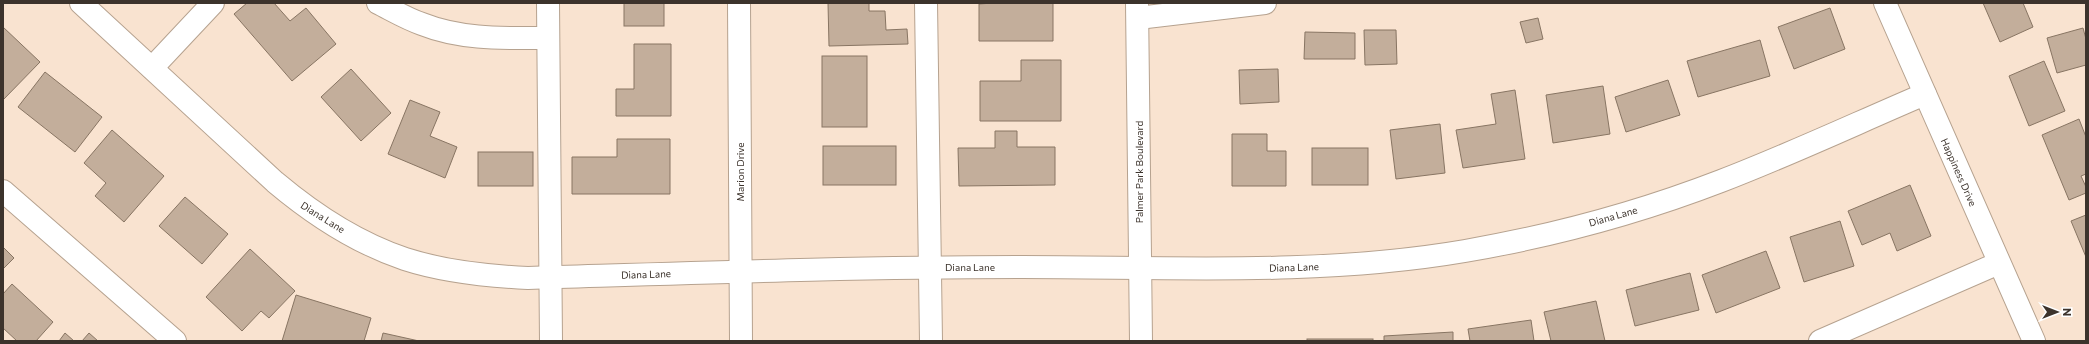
<svg xmlns="http://www.w3.org/2000/svg" width="2089" height="344" font-family="Commissioner,sans-serif">
	<style>
		.building { fill: #c3ae9b; stroke: #887563 }
		.lines { fill: none; stroke-linecap: round; stroke-linejoin: round }
		.minor-casing { stroke: #b6a28f; stroke-width: 24 }
		.major-casing { stroke: #b6a28f; stroke-width: 24 }
		.minor { stroke: #fff; stroke-width: 22 }
		.major { stroke: #fff; stroke-width: 22 }
		.labels { text-anchor: middle; dominant-baseline: central; stroke-width: 3; stroke-linejoin: round; paint-order: stroke }
		.street-label { font-size: 10px; fill: #3c332c; stroke: #fff }
	</style>
	<rect width="100%" height="100%" fill="#f9e3d0"/>
	<g class="building">
		<path d="M247 3H274L290 21 306 8 336 44 292 81 234 14Z"/>
		<rect x="624" y="3" width="40" height="23"/>
		<path d="M828 3H869V11H885L886 30 907 29 908 44 829 46Z"/>
		<path d="M993 3H1053V41H979V4Z"/>
		<path d="M1983 3H2023L2033 27 2000 42Z"/>
		<path d="M1830 8 1845 49 1794 69 1778 27Z"/>
		<path d="M1538 18 1543 39 1526 43 1520 22Z"/>
		<path d="M3 27 40 62 3 100Z"/>
		<path d="M2083 28 2086 39V65L2057 73 2047 38Z"/>
		<path d="M1364 30H1396L1397 64 1365 65Z"/>
		<path d="M1305 32 1355 33V59H1304Z"/>
		<path d="M1760 40 1770 76 1698 97 1687 61Z"/>
		<path d="M634 44H671V116H616V89H634Z"/>
		<rect x="822" y="56" width="45" height="71"/>
		<path d="M1021 60H1061V121H980V81H1021Z"/>
		<path d="M2044 61 2065 111 2029 126 2009 76Z"/>
		<path d="M351 69 391 113 361 141 321 97Z"/>
		<path d="M1278 69 1279 102 1240 104 1239 70Z"/>
		<path d="M45 72 102 117 75 152 18 107Z"/>
		<path d="M1668 80 1680 115 1626 132 1615 97Z"/>
		<path d="M1603 86 1610 134 1553 143 1546 95Z"/>
		<path d="M1515 90 1525 159 1463 168 1456 130 1496 124 1491 94Z"/>
		<path d="M410 100 440 112 430 136 457 147 445 178 388 154Z"/>
		<path d="M2079 119 2086 137V174L2081 176 2086 187V193L2069 200 2042 135Z"/>
		<path d="M1440 124 1445 173 1396 179 1390 130Z"/>
		<path d="M112 130 164 176 124 222 95 196 106 183 84 163Z"/>
		<path d="M995 131H1017V147H1055V185L959 186 958 148H995Z"/>
		<path d="M1232 134H1267V151H1286V186H1232Z"/>
		<path d="M617 139H670V194H572V157H617Z"/>
		<rect x="823" y="146" width="73" height="39"/>
		<rect x="1312" y="148" width="56" height="37"/>
		<rect x="478" y="152" width="55" height="34"/>
		<path d="M1910 185 1931 236 1897 251 1890 233 1862 245 1848 211Z"/>
		<path d="M185 197 228 234 202 264 159 226Z"/>
		<path d="M2086 215V257L2071 221Z"/>
		<path d="M1840 221 1854 266 1804 282 1790 237Z"/>
		<path d="M3 247 14 258 3 269Z"/>
		<path d="M250 249 295 291 269 318 261 311 242 331 206 297Z"/>
		<path d="M1766 251 1780 288 1716 313 1702 275Z"/>
		<path d="M1690 273 1699 310 1635 326 1626 290Z"/>
		<path d="M12 284 53 322 36 341H17L3 328V294Z"/>
		<path d="M296 295 371 318 364 341H282Z"/>
		<path d="M1596 301 1605 341H1551L1544 312Z"/>
		<path d="M1531 320 1534 341H1470L1468 329Z"/>
		<path d="M1453 332V341H1384V336Z"/>
		<path d="M65 333 74 341H59Z"/>
		<path d="M89 333 98 341H82Z"/>
		<path d="M383 333 419 341H381Z"/>
		<rect x="1307" y="339" width="66" height="2"/>
	</g>
	<g class="lines">
		<defs>
			<g id="minor">
				<path d="M81 3 275 182C313 214 357 243 405 259 445 272 487 276 528 278 693 273 857 267 1022 267 1170 267 1319 276 1465 251 1552 236 1638 213 1721 181 1789 155 1857 123 1925 94"/>
				<path d="M378 3C392 10 407 19 422 24 462 40 506 38 548 38"/>
				<path d="M548 3 551 341"/>
				<path d="M739 3 741 341"/>
				<path d="M926 3 931 341"/>
				<path d="M1885 3 2034 341"/>
				<path d="M1138 18 1265 3"/>
				<path d="M152 68 213 3"/>
				<path d="M3 191 175 341"/>
				<path d="M1820 341 1999 263"/>
			</g>
			<path id="major" d="M1137 3 1141 341"/>
		</defs>
		<use href="#minor" class="minor-casing"/>
		<use href="#major" class="major-casing"/>
		<use href="#minor" class="minor"/>
		<use href="#major" class="major"/>
	</g>
	<g class="labels">
		<g class="street-label">
			<text transform="translate(740 172) rotate(-90)">Marion Drive</text>
			<text transform="translate(1139 172) rotate(-90)">Palmer Park Boulevard</text>
			<text transform="translate(1959 172) rotate(66)">Happiness Drive</text>
			<text transform="translate(1613 216) rotate(-16)">Diana Lane</text>
			<text transform="translate(323 217) rotate(32)">Diana Lane</text>
			<text x="970" y="267">Diana Lane</text>
			<text transform="translate(1294 267) rotate(-2)">Diana Lane</text>
			<text transform="translate(646 274) rotate(-2)">Diana Lane</text>
		</g>
	</g>
	<rect width="2089" height="344" fill="none" stroke="#3c332c" stroke-width="8"/>
	<g transform="translate(2057 312) rotate(90)" stroke="#ffffff" stroke-width="3" paint-order="stroke">
	<path d="M0-3L7 15L0 10L-7 15Z" fill="#3c332c"/>
	<text y="-6" font-size="11" font-weight="bold" text-anchor="middle" fill="#3c332c">N</text>
	</g>
</svg>
